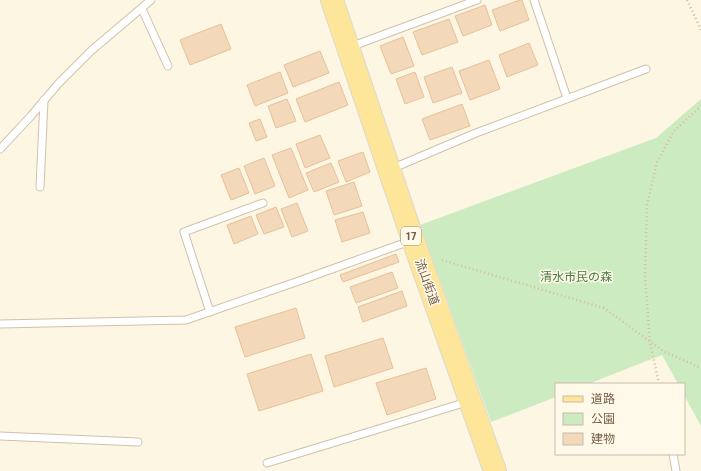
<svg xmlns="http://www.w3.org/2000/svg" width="701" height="471" font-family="'Roboto Condensed','Noto Sans JP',sans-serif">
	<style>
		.green { fill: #ccebc0 }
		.building { fill: #f3d8b9; stroke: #e6c199 }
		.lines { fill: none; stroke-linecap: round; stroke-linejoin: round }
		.service-casing { stroke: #d0c1ac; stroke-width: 9 }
		.primary-casing { stroke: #ded8d3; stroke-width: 24 }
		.path { stroke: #d8bb9c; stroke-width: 2.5; stroke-dasharray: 1 3; stroke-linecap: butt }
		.service { stroke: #fff; stroke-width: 7 }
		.primary { stroke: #fde699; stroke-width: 22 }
		.labels { text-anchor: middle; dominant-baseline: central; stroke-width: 3; stroke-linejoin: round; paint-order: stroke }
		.shield { fill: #fff9e9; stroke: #9e8c78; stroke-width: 1 }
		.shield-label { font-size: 11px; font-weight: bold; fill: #755e48 }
		.park-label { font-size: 12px; fill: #497b40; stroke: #fff9e9 }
		.street-label { font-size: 12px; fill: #755e48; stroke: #fff9e9 }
	</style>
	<rect width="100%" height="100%" fill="#fdf6e2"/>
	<path class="green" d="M701 99V426L684 395V384H678L662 355 588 384H556V397L491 422 420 225 656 138Z"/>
	<g class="building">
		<path d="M520 0H522L529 20 500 31 492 10Z"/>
		<path d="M485 5 492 25 463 36 455 16Z"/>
		<path d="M449 19 458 42 422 55 413 32Z"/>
		<path d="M221 24 231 49 190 65 180 40Z"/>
		<path d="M403 37 414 66 391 74 380 46Z"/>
		<path d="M529 43 538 65 507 77 499 55Z"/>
		<path d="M320 51 329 73 293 87 284 65Z"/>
		<path d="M489 60 500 89 470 100 459 71Z"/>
		<path d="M452 67 462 93 433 103 424 77Z"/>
		<path d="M280 72 288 93 255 106 247 85Z"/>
		<path d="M415 72 424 97 405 104 396 79Z"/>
		<path d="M339 82 348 105 305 122 296 99Z"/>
		<path d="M287 99 296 121 276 128 268 106Z"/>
		<path d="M462 104 470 126 430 140 422 119Z"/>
		<path d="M260 119 267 137 256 141 249 123Z"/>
		<path d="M320 135 330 158 305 168 296 144Z"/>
		<path d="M291 148 308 190 289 198 272 155Z"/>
		<path d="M363 152 370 172 346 182 338 161Z"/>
		<path d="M264 158 275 186 255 194 244 166Z"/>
		<path d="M331 163 339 182 314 192 306 173Z"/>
		<path d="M239 168 249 193 231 200 221 175Z"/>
		<path d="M354 182 362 206 334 215 326 191Z"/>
		<path d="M297 203 308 231 292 237 281 209Z"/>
		<path d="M276 207 284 227 264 234 256 215Z"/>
		<path d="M363 212 370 233 342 242 335 220Z"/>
		<path d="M251 216 258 234 234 244 227 225Z"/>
		<path d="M396 254 399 262 343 282 340 275Z"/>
		<path d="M392 272 398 288 356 303 350 287Z"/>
		<path d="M402 291 407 306 363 322 358 307Z"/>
		<path d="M296 308 305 338 245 357 235 327Z"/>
		<path d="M383 338 393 368 334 387 325 356Z"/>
		<path d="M311 354 323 391 259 411 247 374Z"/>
		<path d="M426 368 436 399 387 415 376 383Z"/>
	</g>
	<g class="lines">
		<defs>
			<g id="service">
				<path d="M534 0 567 98"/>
				<path d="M142 9 168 66"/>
				<path d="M350 47 477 0"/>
				<path d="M0 149 30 117 58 84 92 50 151 0"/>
				<path d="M391 169 476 133 646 69"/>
				<path d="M40 187 44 100"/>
				<path d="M210 312 184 232 263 203"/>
				<path d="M0 324 186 320 296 282 410 241"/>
				<path d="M0 436 138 442"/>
				<path d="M673 454 676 471"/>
				<path d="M267 463 467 402"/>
			</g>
			<path id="primary" d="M332 0 413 240 495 471"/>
		</defs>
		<use href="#service" class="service-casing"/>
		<use href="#primary" class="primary-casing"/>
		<g class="path">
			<path d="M687 0 701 30"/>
			<path d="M442 260 604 308 663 351 701 368"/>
			<path d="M659 384 650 342 645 276 647 205 657 162 674 131 701 106"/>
		</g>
		<use href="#service" class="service"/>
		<use href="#primary" class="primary"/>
	</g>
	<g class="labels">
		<rect class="shield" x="401" y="227" width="20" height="18" rx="3"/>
		<g class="shield-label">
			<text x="411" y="236">17</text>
		</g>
		<g class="park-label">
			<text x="576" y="277">清水市民の森</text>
		</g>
		<g class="street-label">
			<text transform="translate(427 282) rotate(70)">流山街道</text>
		</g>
	</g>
	<rect x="555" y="383" width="130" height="72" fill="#fff9e9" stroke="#c8bba9"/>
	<rect x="563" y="396" width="20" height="6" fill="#fde699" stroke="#c8bba9"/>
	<text x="591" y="403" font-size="12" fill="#755e48">道路</text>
	<rect x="563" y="413" width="20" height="12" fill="#ccebc0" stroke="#c8bba9"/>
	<text x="591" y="423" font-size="12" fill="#755e48">公園</text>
	<rect x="563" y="433" width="20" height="12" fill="#f3d8b9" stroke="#c8bba9"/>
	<text x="591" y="443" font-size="12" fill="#755e48">建物</text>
</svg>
